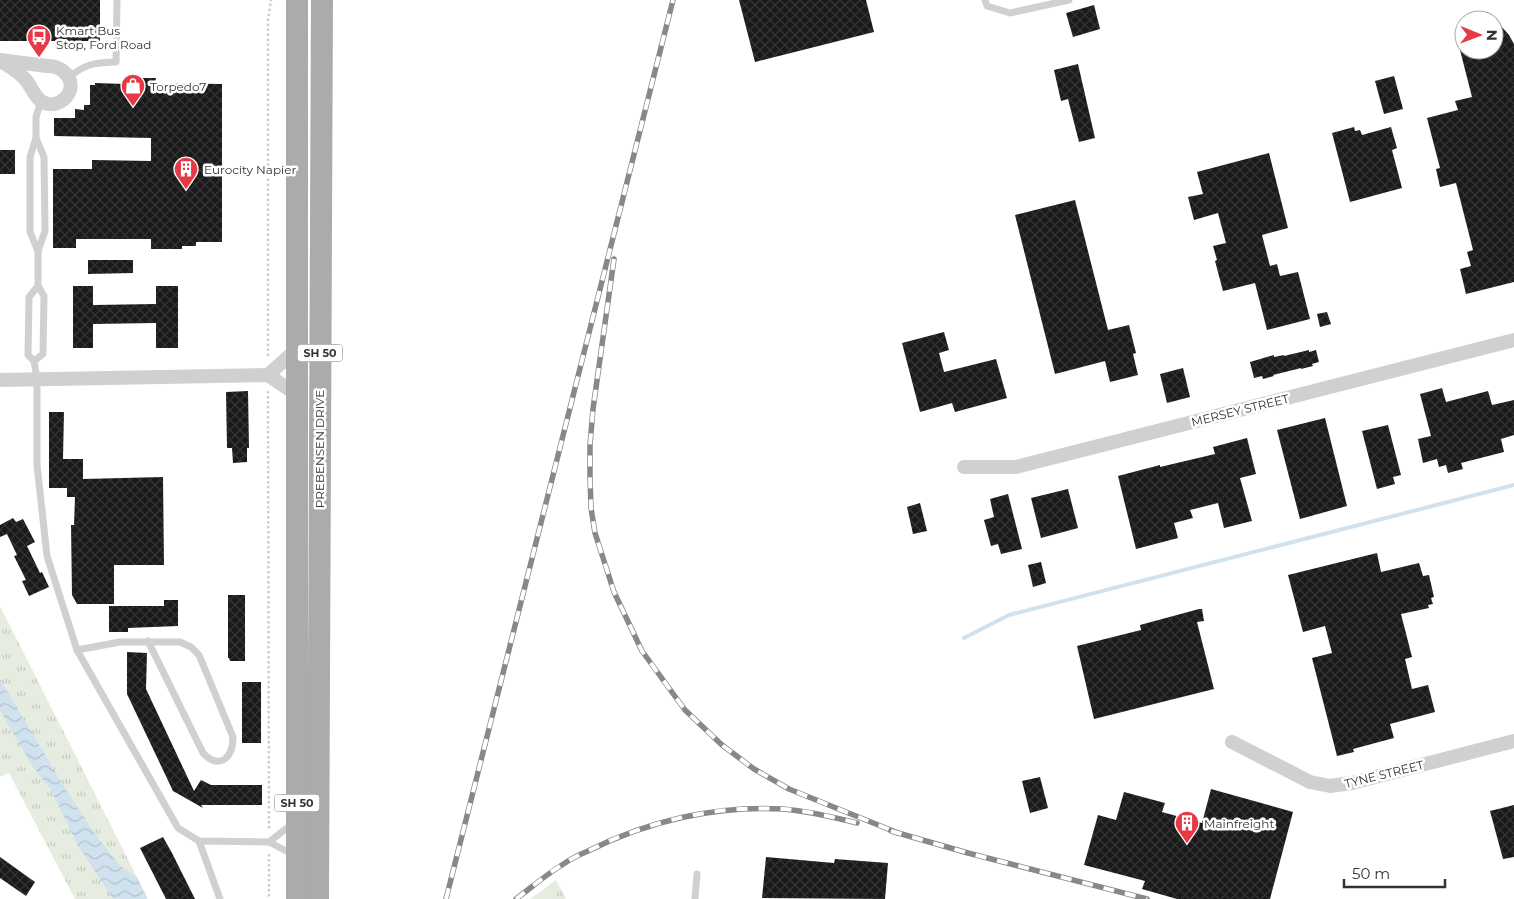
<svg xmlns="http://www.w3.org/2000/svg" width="1514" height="899" font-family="Montserrat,sans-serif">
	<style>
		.grass { fill: url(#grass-tufts) }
		.water { fill: url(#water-waves) }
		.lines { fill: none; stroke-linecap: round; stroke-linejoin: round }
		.stream { stroke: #cfe2ee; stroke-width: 4 }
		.building { fill: url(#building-cross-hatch) }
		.path { stroke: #cdcdcd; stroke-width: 2.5; stroke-dasharray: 2.5 2.5; stroke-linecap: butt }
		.service { stroke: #d0d0d0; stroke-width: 7 }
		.minor { stroke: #d0d0d0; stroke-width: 14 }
		.primary { stroke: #ababab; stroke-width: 22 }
		.rail-casing { stroke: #888; stroke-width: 5.5 }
		.rail { stroke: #fff; stroke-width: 4; stroke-dasharray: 11; stroke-linecap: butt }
		.labels { text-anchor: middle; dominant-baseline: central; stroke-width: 5; stroke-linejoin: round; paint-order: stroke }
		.shield { fill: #fff; stroke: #707070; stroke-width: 1 }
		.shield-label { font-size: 11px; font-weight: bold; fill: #333 }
		.poi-label { font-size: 12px; fill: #333; stroke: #fff; text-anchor: start }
		.street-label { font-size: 12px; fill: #333; stroke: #fff }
	</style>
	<defs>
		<pattern id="grass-tufts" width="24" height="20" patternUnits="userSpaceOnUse" patternTransform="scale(1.25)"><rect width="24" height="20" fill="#e6ecdf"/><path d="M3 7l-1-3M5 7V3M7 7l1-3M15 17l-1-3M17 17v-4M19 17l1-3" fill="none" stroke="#c6cbc0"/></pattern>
		<pattern id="water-waves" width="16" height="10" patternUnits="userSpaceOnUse" patternTransform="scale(1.25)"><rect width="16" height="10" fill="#cfe2ee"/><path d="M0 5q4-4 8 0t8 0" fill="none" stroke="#b2c2cd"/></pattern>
		<pattern id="building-cross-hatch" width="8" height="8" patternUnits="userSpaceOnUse" patternTransform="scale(1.25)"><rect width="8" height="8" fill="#1a1a1a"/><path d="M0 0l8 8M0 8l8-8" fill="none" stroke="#333"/></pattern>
	</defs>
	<rect width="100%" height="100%" fill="#fff"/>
	<g class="grass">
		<path d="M0 606 148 899H75L9 773 0 777Z"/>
		<path d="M556 880 566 899H530Z"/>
	</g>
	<path class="water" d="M0 679 65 788 95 834 120 866 137 877 147 899H113L77 844 51 790 31 764 0 710Z"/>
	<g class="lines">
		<path class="stream" d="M964 638 1009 615 1514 485"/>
	</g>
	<g class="building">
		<path d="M0 0H100V41H79V49L66 50V41H0Z"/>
		<path d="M739 0H866L874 32 755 62Z"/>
		<path d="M1094 5 1100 29 1073 37 1066 13Z"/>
		<path d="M1494 18 1509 35 1514 44V282L1466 294 1460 269 1471 266 1467 252 1473 250 1456 183 1440 187 1436 169 1440 168 1427 118 1458 110 1455 101 1472 97 1460 50H1494Z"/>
		<path d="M1078 64 1095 138 1079 142 1068 99 1061 101 1054 70Z"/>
		<path d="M1394 76 1403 109 1384 114 1375 81Z"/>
		<path d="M126 78H156L155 83 222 84V242H196V246H182V249H151V239H76V248H53V169H92V160L151 161V138L54 136V118H75V109L84 110V105H90V85H95V83L126 84Z"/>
		<path d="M1354 127 1355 131 1360 130 1362 135 1391 127 1397 148 1392 150 1402 188 1350 202 1332 133Z"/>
		<rect x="0" y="150" width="15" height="24"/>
		<path d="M1269 153 1288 228 1262 235 1270 266 1277 264 1280 276 1298 272 1310 319 1267 330 1255 283 1223 291 1215 261 1217 260 1213 246 1226 243 1218 213 1194 220 1188 197 1203 194 1197 172Z"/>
		<path d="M1075 200 1108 330 1129 325 1136 353 1133 354 1138 375 1110 382 1105 361 1055 374 1015 215Z"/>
		<path d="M88 260H133V273L88 274Z"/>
		<path d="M73 286H93V305L156 304V286H178V348H156V323L93 324V348H73Z"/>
		<path d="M1327 312 1331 324 1320 327 1317 314Z"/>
		<path d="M944 332 949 350 939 353 944 372 996 359 1007 398 955 412 952 403 920 412 902 343Z"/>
		<path d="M1309 350V352L1316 350 1319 362 1312 364 1313 366 1301 369V368L1273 375 1274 376 1263 379 1262 376 1254 378 1250 362 1274 355V357L1284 355V356Z"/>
		<path d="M1183 368 1190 397 1167 403 1160 374Z"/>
		<path d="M1442 388 1446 402 1488 391 1492 405 1514 400V435L1501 439 1504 452 1461 463 1463 469 1448 473 1446 465 1439 467 1437 459 1423 463 1418 439 1431 436 1420 394Z"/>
		<path d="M248 391 249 448H247V462L233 463 232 448H227L226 392Z"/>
		<path d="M49 412H64L63 459H83V479L163 477 164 565H114V604H77L72 595 71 525H74L75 497H67V488H49Z"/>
		<path d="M1325 418 1347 506 1300 519 1277 430Z"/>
		<path d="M1388 425 1401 475 1393 477 1395 484 1377 489 1362 431Z"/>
		<path d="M1247 438 1256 474 1240 478 1252 521 1224 528 1218 503 1190 510 1193 518 1174 523 1178 538 1136 549 1118 476 1160 465V467L1215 454 1213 447Z"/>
		<path d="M1068 489 1078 528 1041 538 1031 498Z"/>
		<path d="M1008 494 1022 549 1001 554 998 544 991 546 984 520 994 517 990 499Z"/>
		<path d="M920 503 927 531 913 534 907 507Z"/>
		<path d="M13 518 16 522 23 519 35 542 27 546 40 573 42 572 49 587 29 596 22 581 26 580 14 556 17 555 7 534 0 537V525Z"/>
		<path d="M1377 553 1381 572 1419 563 1423 576 1429 575 1434 597 1431 598 1433 604 1428 605 1429 608 1401 614 1412 657 1405 659 1412 689 1428 685 1435 712 1390 724 1394 738 1353 749 1354 752 1337 756 1312 658 1332 653 1325 626 1303 632 1288 575Z"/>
		<path d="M1041 562 1046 583 1033 587 1028 565Z"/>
		<path d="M228 595H245V661H230L229 658H228Z"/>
		<path d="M164 600H178V626L128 628V632H109V606H164Z"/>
		<path d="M1199 609H1202L1204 621 1197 622 1214 689 1094 719 1077 646 1141 630 1140 625Z"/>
		<path d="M127 652 147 653 146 689 194 791 201 780 211 785H262V805H201L203 808 173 791 127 694Z"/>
		<rect x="242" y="682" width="19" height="61"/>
		<path d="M1040 777 1048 808 1030 813 1022 781Z"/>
		<path d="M1211 789 1293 812 1270 899H1177L1142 889 1145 881 1084 865 1098 815 1116 820 1124 792 1165 803 1162 812 1202 823Z"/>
		<path d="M1514 805V857L1503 859 1490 811Z"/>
		<path d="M163 837 172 853 195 899H166L140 848Z"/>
		<path d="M0 857 35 882 26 896 0 878Z"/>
		<path d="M766 857 834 863 835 859 888 863 885 899 762 898Z"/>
	</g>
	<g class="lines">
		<g class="path">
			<path d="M268 356V20L271 0"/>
			<path d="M268 391 269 831"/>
			<path d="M269 854V899"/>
		</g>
		<g class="service">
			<path d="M985 0 987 6 1010 13 1069 0"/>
			<path d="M69 77C87 63 94 63 116 62L117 0"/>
			<path d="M38 251 30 232V157L36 138V117L41 101"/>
			<path d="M38 286 29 297 28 355 34 361 37 379V465L47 556 77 650 178 828 199 841 269 842 294 855"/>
			<path d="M34 361 43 354 44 296 38 286V251L45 231 44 157 36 138"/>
			<path d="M77 650 120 642H180L191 647 199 655 233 737C233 757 220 771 203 753L148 641"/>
			<path d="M199 841 220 899"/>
			<path d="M269 842 292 824"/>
			<path d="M695 899 697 874"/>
		</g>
		<g class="minor">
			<path d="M0 60 47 66C66 65 80 86 63 100 59 103 53 105 48 104 35 101 33 88 25 79 18 71 9 66 0 61"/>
			<path d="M268 375 297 349"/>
			<path d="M0 380 268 375 297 395"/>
			<path d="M964 467H1016L1514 340"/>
			<path d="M1232 742 1310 782 1330 786 1352 783 1514 741"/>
		</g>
		<g class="primary">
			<path d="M297 899V0"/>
			<path d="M318 899 322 0"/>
		</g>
		<defs>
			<g id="rail">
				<path d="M614 259 593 409 590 445V477L591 508 595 533 614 592 642 651 685 710 722 745 754 769 789 789 898 833"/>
				<path d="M891 831 968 853 1147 899"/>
				<path d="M446 899 673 0"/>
				<path d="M516 899C532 887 548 873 565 863 572 858 581 854 588 851 648 821 716 805 783 809 808 811 833 817 857 823"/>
			</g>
		</defs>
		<use href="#rail" class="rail-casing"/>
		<use href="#rail" class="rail"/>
	</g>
	<defs>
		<symbol id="bus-pin" viewBox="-11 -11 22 30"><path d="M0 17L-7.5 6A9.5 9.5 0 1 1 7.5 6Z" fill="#e63946" stroke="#fff"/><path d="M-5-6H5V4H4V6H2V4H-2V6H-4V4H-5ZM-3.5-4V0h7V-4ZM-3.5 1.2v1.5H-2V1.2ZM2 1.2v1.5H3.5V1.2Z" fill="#fff"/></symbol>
		<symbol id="shop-pin" viewBox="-11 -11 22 30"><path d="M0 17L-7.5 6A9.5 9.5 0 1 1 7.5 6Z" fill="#e63946" stroke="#fff"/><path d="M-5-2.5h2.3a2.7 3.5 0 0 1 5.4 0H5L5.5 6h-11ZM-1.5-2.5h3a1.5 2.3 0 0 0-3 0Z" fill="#fff"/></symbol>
		<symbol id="building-pin" viewBox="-11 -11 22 30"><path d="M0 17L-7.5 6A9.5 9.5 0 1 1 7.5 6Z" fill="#e63946" stroke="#fff"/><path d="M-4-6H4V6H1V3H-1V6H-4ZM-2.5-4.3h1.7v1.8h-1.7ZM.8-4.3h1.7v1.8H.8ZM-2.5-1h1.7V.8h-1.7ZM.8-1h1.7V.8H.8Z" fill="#fff"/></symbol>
	</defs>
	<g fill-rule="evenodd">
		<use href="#bus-pin" x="25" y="23" width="28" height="38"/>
		<use href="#shop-pin" x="119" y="72" width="28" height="38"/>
		<use href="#building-pin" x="172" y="155" width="28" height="38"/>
		<use href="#building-pin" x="1173" y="809" width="28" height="38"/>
	</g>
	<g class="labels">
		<g class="shield">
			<rect x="297.5" y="344.5" width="45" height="17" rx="4"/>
			<rect x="274.5" y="794.5" width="45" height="17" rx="4"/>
		</g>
		<g class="shield-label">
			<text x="320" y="353">SH 50</text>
			<text x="297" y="803">SH 50</text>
		</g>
		<g class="poi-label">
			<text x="56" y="30">Kmart Bus<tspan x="56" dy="14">Stop, Ford Road</tspan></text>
			<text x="150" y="86">Torpedo7</text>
			<text x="204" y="169">Eurocity Napier</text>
			<text x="1204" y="823">Mainfreight</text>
		</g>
		<g class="street-label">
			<text transform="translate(1240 410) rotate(-14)">MERSEY STREET</text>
			<text transform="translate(319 449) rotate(-90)">PREBENSEN DRIVE</text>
			<text transform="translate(1384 774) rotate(-14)">TYNE STREET</text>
		</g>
	</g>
	<g transform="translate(1479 35) rotate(91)"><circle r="24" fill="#ffffff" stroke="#adadad"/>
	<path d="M0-4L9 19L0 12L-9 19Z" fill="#e63946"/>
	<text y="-8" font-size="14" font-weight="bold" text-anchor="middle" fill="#333333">N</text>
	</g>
	<path d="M1344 879v8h101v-8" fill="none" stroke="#333333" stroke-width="2.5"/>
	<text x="1352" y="879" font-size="15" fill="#333333" stroke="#ffffff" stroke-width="4" paint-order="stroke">50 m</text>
</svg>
